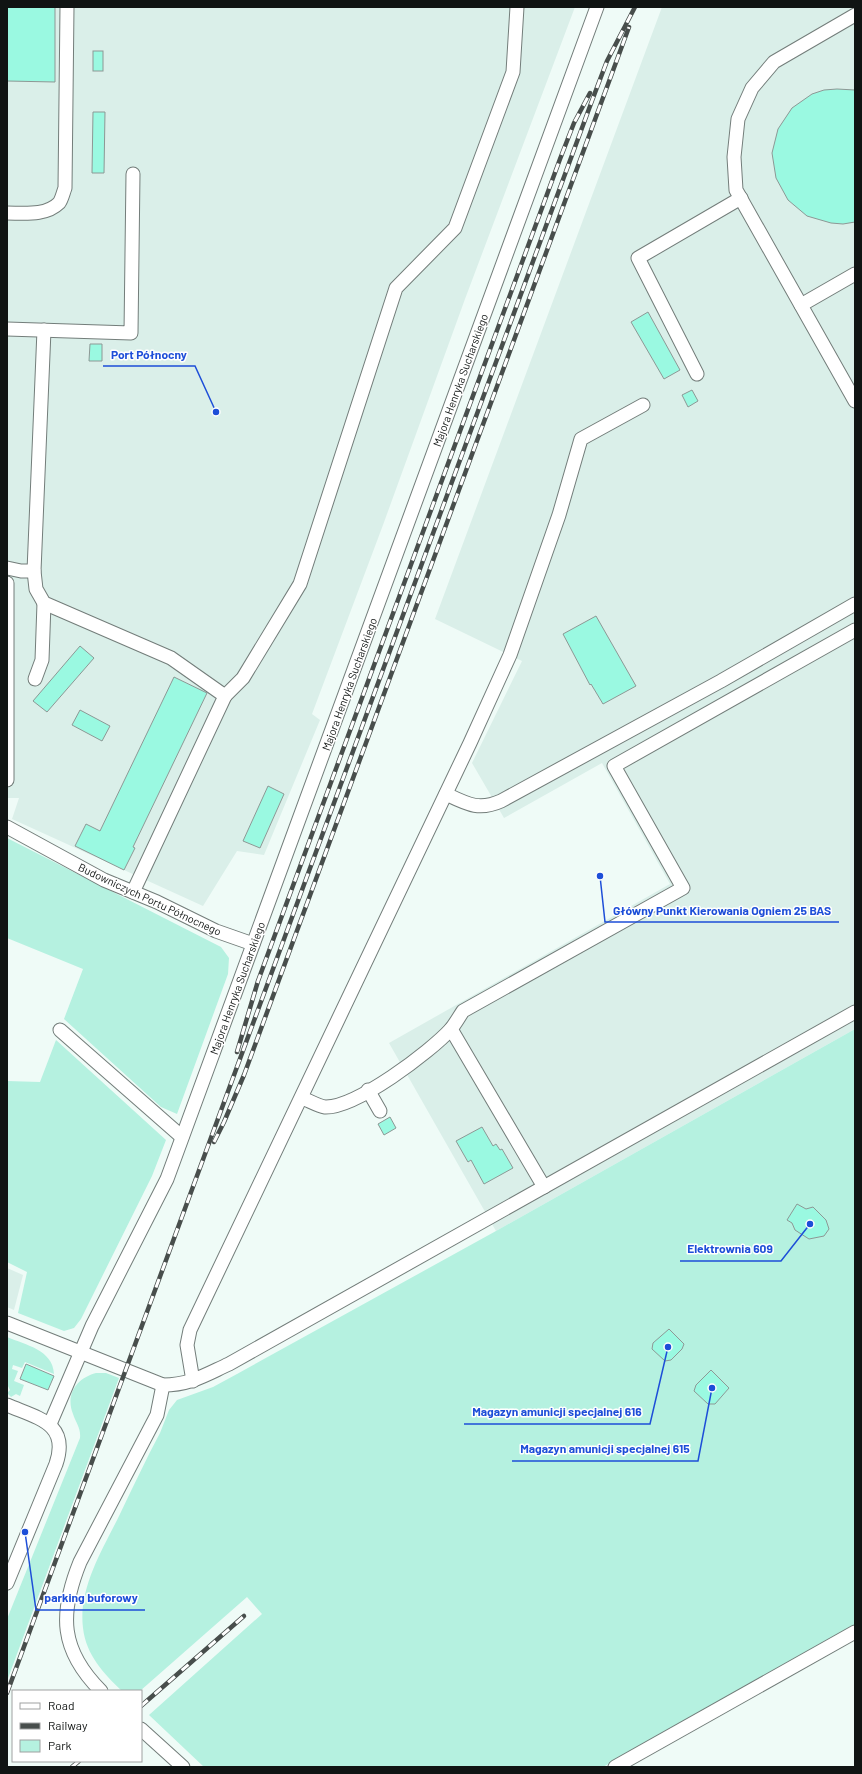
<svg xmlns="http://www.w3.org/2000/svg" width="862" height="1774" font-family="Barlow,sans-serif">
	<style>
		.built { fill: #daefe9 }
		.green { fill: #b5f1e0 }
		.building { fill: #9af9e1; stroke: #8d9895 }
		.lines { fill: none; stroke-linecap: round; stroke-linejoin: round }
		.minor-casing { stroke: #737d7a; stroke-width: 15 }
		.minor { stroke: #fff; stroke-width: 13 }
		.rail-casing { stroke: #484e4c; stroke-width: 4.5 }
		.rail { stroke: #fff; stroke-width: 3; stroke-dasharray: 9; stroke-linecap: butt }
		.labels { text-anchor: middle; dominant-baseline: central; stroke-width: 3; stroke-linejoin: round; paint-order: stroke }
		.street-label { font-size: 11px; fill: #101413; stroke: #fff }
		.leader { fill: none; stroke: #1d4ed8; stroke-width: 1.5 }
		.callout-dot { fill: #1d4ed8; stroke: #fff; stroke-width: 1.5 }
		.callout-label { font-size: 12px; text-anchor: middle; font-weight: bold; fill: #1d4ed8; stroke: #fff; stroke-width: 3; stroke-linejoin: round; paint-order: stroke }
	</style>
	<rect width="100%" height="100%" fill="#effbf7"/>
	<g class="built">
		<path d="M7 7H575L465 299 383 525 312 714 320 720 264 855 237 851 203 906 12 819 19 798H7Z"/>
		<path d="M662 7H855V1029L496 1231 389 1043 670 884 602 763 504 818 472 763 522 661 435 619Z"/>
		<path d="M7 1268 23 1275 14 1310 7 1307Z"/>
	</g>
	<g class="green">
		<path d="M7 838 221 947 229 958 228 974 177 1114 161 1107 64 1019 83 969 7 938Z"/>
		<path d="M855 1029V1625L603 1767H204L149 1715 262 1614 247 1597 140 1691H122C104 1674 86 1655 83 1628 78 1588 103 1549 120 1514 133 1487 146 1459 160 1433L169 1410 177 1400 213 1387 237 1374 496 1231Z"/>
		<path d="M56 1040 166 1140 152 1176 81 1319 74 1328 64 1331 18 1313 27 1272 7 1262V1081L40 1082Z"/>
		<path d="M7 1337C26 1345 53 1350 54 1374L25 1362 22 1368 13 1365 12 1369 18 1371 14 1381 24 1385 20 1396 16 1394 11 1397 7 1393 10 1390 7 1384Z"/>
		<path d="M96 1373H106L119 1378 7 1681V1619L80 1438C81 1428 76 1423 73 1414 65 1394 77 1378 96 1373Z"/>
	</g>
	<g class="building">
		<path d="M7 7H55V82L7 81Z"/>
		<rect x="93" y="51" width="10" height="20"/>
		<path d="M837 89 855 90V222L843 224 831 223 807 216 788 200 776 178 772 153 778 129 792 108 812 94 824 90Z"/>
		<path d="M93 112H105L104 173H92Z"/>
		<path d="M648 312 680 370 664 379 631 322Z"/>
		<path d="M90 344H102V361H89Z"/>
		<path d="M692 390 698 401 688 407 682 395Z"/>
		<path d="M596 616 636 686 603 704 591 684 590 685 563 634Z"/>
		<path d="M80 646 94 658 47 712 33 701Z"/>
		<path d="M174 677 207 693 133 847 135 848 124 870 75 846 86 824 100 831Z"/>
		<path d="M80 710 110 726 102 741 72 725Z"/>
		<path d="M268 786 284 794 260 848 243 841Z"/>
		<path d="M390 1117 396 1128 384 1135 378 1124Z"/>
		<path d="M482 1127 493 1146 496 1144 500 1150 502 1149 513 1168 484 1184 471 1160 468 1162 456 1141Z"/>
		<path d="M797 1204 806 1209 813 1207 826 1220 829 1229 824 1236 809 1239 795 1230 792 1223 787 1220Z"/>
		<path d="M669 1329 684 1344 682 1349 671 1360 665 1361 652 1349 653 1343Z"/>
		<path d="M26 1364 54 1376 48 1390 20 1379Z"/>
		<path d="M711 1370 729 1388 715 1404H708L694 1391 696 1385Z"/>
	</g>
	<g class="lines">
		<defs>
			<g id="minor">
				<path d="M855 15 774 62 752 88 738 119 734 157 736 190 855 401"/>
				<path d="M7 213C24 213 46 216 59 203 62 199 63 193 65 188L67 7"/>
				<path d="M801 305 855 274"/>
				<path d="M7 329 131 333 133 174"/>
				<path d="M44 330 34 571 36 589 44 603 171 658 225 696 133 892"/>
				<path d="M697 374 638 258 741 198"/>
				<path d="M7 568 21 571H34"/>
				<path d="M7 583V780"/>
				<path d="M35 679 42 660 44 603"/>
				<path d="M225 696 243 678 300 584 396 288 455 228 513 72 517 7"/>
				<path d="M446 794C467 804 479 811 501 801L721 681 855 604"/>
				<path d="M7 827 104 880 157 902 216 931 253 944"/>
				<path d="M451 1029 544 1187"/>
				<path d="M60 1030 182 1137"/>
				<path d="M368 1090 380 1111"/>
				<path d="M302 1098C308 1100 318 1106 325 1107 356 1108 430 1052 451 1029 455 1024 459 1017 463 1011L683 888 614 766 855 630"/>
				<path d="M7 1323 163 1385C190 1385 205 1375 229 1364L855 1012"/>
				<path d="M193 1381 187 1345 190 1330 470 743 510 655 559 515 581 439 643 405"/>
				<path d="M7 1405C37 1418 70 1423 56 1464L7 1583"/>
				<path d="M50 1424 92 1326 167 1179 597 7"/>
				<path d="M101 1691C60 1650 59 1614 80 1562L157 1415 163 1385"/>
				<path d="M141 1729 183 1767"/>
				<path d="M615 1767 855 1632"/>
			</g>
		</defs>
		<use href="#minor" class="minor-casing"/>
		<use href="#minor" class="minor"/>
		<defs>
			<g id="rail">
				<path d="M237 1052 258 981 560 159 574 123 590 93"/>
				<path d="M214 1142 224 1122 244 1075 629 27"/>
				<path d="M7 1693 593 98 607 61 635 7"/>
				<path d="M141 1706 244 1616"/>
				<path d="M72 1767 79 1761"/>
			</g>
		</defs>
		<use href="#rail" class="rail-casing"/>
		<use href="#rail" class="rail"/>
	</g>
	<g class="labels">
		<g class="street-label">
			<text transform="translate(460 380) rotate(-70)">Majora Henryka Sucharskiego</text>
			<text transform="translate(349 684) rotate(-70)">Majora Henryka Sucharskiego</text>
			<text transform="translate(150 899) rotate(25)">Budowniczych Portu Północnego</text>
			<text transform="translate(237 988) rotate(-70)">Majora Henryka Sucharskiego</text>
		</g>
	</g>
	<path class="leader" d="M216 412L195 366H103M600 876L605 922H839M810 1224L781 1261H680M668 1347L650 1424H464M712 1388L698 1461H512M25 1532L36 1610H145"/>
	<g class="callout-dot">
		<circle cx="216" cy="412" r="4"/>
		<circle cx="600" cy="876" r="4"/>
		<circle cx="810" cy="1224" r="4"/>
		<circle cx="668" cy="1347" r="4"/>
		<circle cx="712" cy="1388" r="4"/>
		<circle cx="25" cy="1532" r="4"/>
	</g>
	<g class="callout-label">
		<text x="149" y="359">Port Północny</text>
		<text x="722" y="915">Główny Punkt Kierowania Ogniem 25 BAS</text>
		<text x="730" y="1253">Elektrownia 609</text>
		<text x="557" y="1416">Magazyn amunicji specjalnej 616</text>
		<text x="605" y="1453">Magazyn amunicji specjalnej 615</text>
		<text x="91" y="1602">parking buforowy</text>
	</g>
	<rect width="862" height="1774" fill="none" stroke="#101413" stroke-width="16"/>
	<rect x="12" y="1690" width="130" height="72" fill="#ffffff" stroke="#9fa1a1"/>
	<rect x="20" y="1703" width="20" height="6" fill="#ffffff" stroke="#9fa1a1"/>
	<text x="48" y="1710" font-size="12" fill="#101413">Road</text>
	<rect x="20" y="1723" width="20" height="6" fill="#484e4c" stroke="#9fa1a1"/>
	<text x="48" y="1730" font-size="12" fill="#101413">Railway</text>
	<rect x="20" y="1740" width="20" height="12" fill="#b5f1e0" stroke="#9fa1a1"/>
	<text x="48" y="1750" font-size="12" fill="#101413">Park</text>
</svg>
